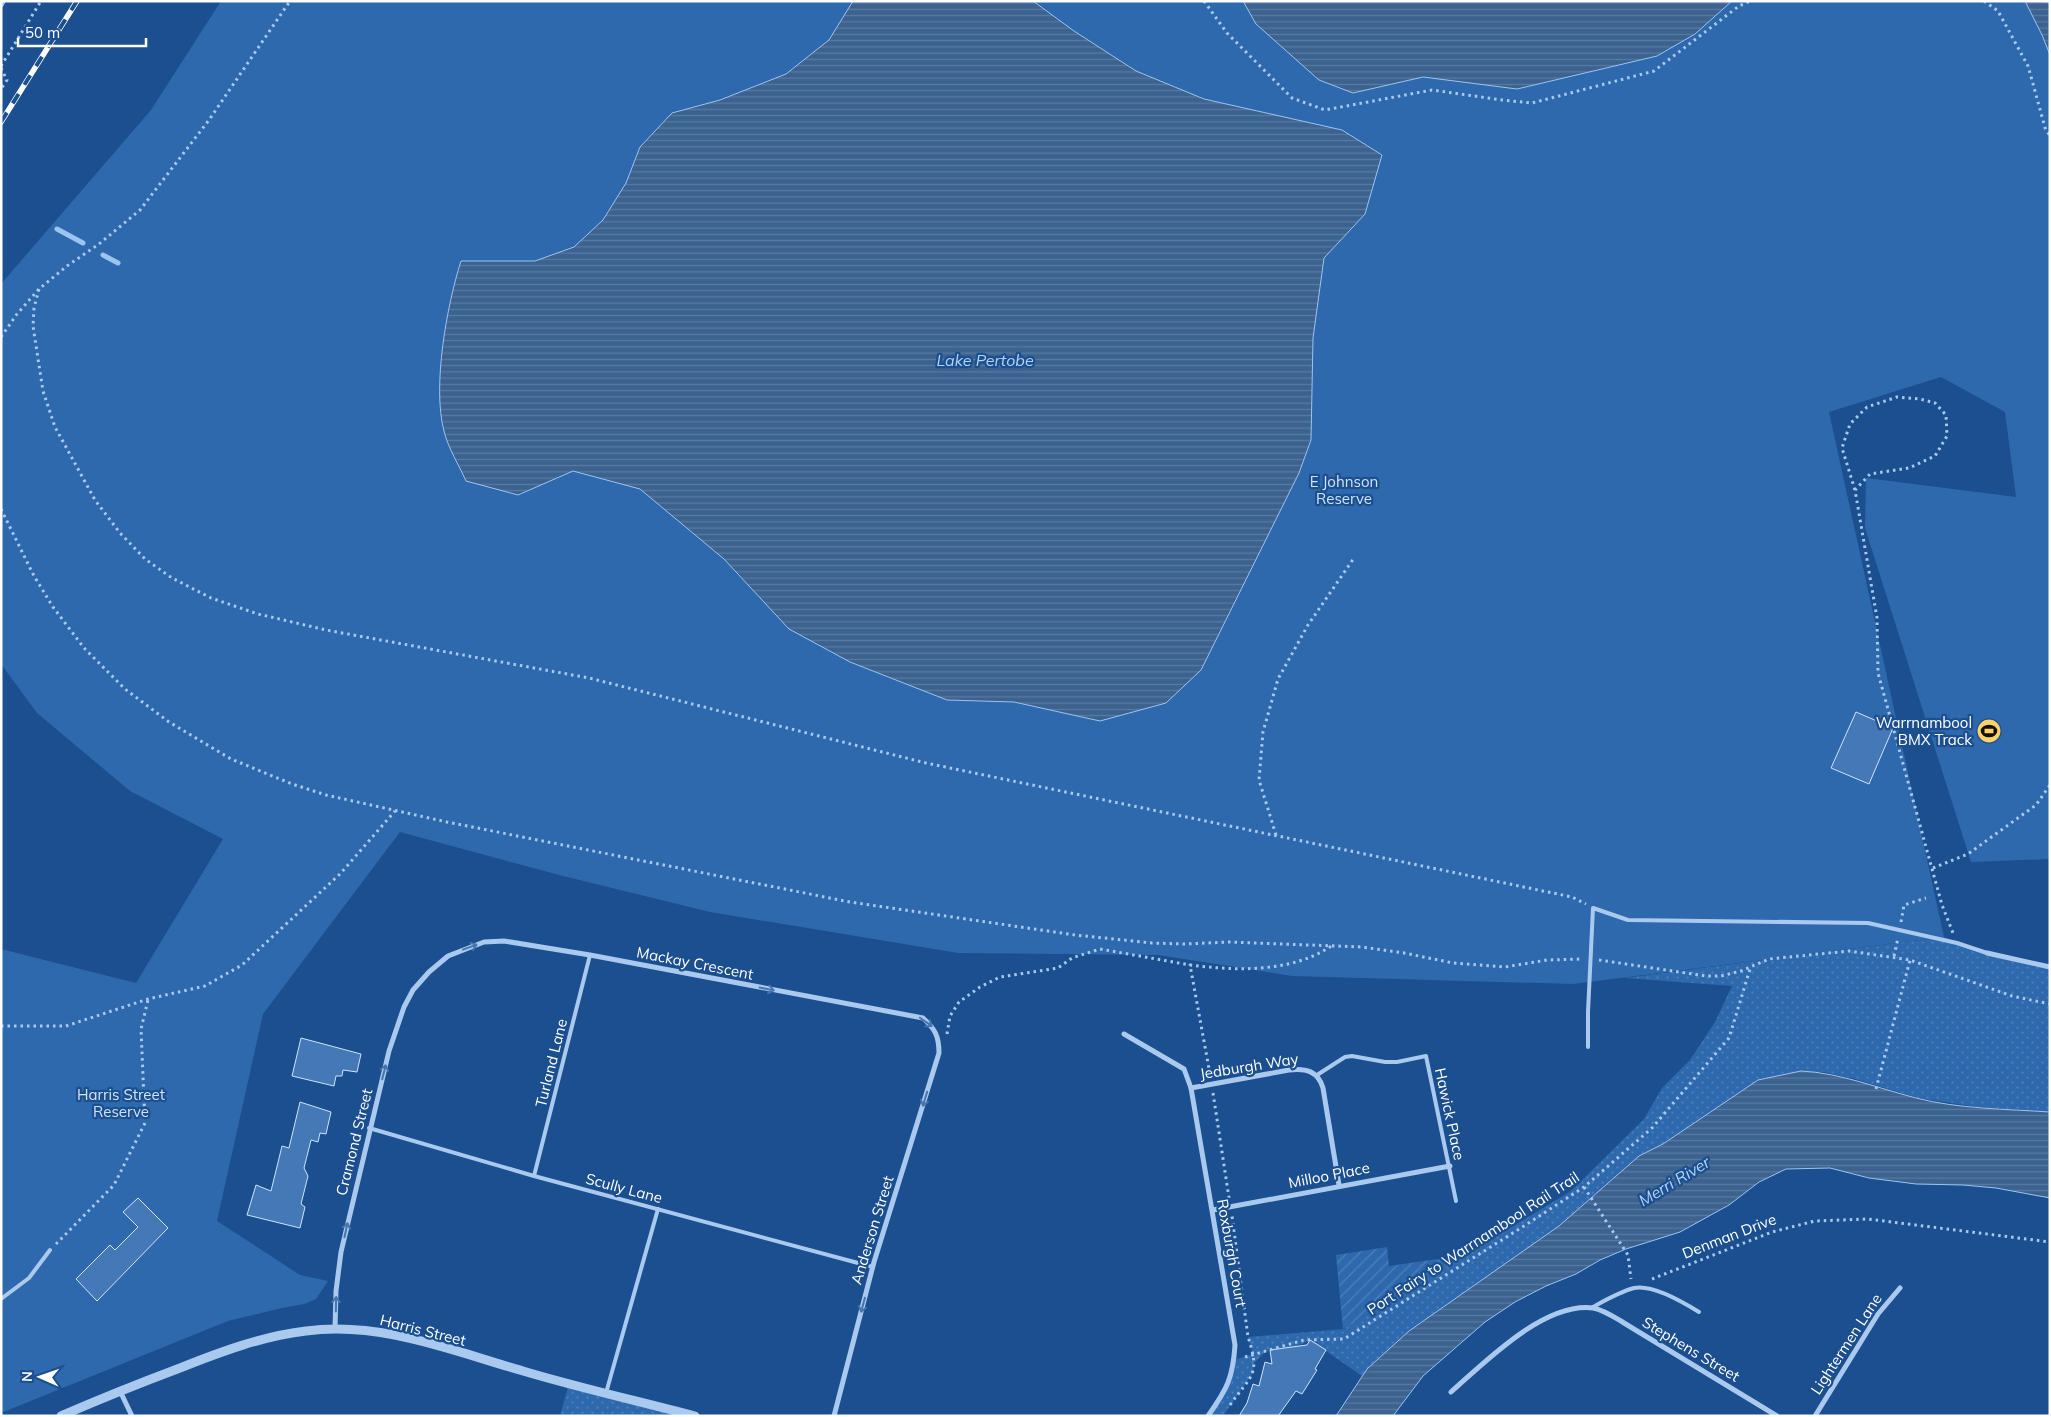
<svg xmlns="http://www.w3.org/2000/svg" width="2051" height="1417" font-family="Mulish,sans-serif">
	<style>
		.grass { fill: url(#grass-dots) }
		.park { fill: #2e69ad }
		.garden { fill: url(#garden-furrows) }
		.water { fill: url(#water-rules); stroke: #9cc4f0 }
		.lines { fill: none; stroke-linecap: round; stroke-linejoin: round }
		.stream { stroke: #9cc4f0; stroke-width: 5 }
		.building { fill: #4478b7; stroke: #cfe3fa }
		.path { stroke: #a9c9ee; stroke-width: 3; stroke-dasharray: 2.5 4; stroke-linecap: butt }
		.service { stroke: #a9c9ee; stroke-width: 4 }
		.minor { stroke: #a9c9ee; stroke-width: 5 }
		.tertiary { stroke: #a9c9ee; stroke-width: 9 }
		.rail-casing { stroke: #fff; stroke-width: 5.5 }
		.rail { stroke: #1b4f8f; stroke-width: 4; stroke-dasharray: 11; stroke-linecap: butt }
		.oneway { stroke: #4674ac }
		.labels { text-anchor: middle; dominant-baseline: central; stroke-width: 4.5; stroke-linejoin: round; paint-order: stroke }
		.park-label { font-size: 15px; fill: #cfe3fa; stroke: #1b4f8f }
		.poi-label { font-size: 15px; fill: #fff; stroke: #1b4f8f; text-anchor: end }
		.street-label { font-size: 15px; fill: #fff; stroke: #1b4f8f }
		.water-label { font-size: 16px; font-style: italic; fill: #b5d3f5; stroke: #1b4f8f }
	</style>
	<defs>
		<pattern id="grass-dots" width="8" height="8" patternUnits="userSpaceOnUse" patternTransform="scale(1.25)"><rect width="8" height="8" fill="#2e69ad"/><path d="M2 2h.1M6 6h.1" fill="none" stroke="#4d80b9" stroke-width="1.8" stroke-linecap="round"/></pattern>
		<pattern id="garden-furrows" width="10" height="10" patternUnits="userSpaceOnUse" patternTransform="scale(1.25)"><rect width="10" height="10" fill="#2e69ad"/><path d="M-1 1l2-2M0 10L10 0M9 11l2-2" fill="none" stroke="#4d80b9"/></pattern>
		<pattern id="water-rules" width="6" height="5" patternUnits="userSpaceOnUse" patternTransform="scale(1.25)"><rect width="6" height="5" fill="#3c6290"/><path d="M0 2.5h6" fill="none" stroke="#597aa1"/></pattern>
	</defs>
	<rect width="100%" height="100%" fill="#1b4f8f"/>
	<g class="grass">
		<path d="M1944 937 1957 943 2050 967V1112L1978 1107 1918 1098 1855 1079 1823 1072 1758 1080 1663 1144 1639 1156 1559 1226 1409 1331 1367 1369 1362 1376 1310 1340 1296 1347 1270 1350 1264 1353 1254 1363 1253 1373 1223 1416H1208L1225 1392 1234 1360 1253 1354 1248 1337 1343 1329 1571 1191 1644 1119 1662 1088 1690 1060 1715 1022 1732 986 1625 978Z"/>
		<path d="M569 1383 688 1416H560Z"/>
	</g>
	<path class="park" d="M221 1H2050V859L1971 862 1865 528 1866 478 2016 497 2005 412 1941 377 1829 412 1944 937 1573 984 1292 976 1158 955 958 953 710 912 563 876 400 832 263 1014 217 1221 300 1275 328 1281 316 1299 304 1304 282 1308 228 1321 1 1413V949L136 983 223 839 130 791 37 713 1 664V284L151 110Z"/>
	<path class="garden" d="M1387 1247 1389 1266 1465 1255 1343 1329 1336 1255Z"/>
	<g class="water">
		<path d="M853 1H1033L1074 31 1136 71 1204 99 1342 130 1382 155 1365 214 1324 258 1313 338 1311 440 1299 473 1201 670 1166 703 1100 721 1014 702 947 700 850 662 789 629 724 559 640 489 573 471 518 495 466 481C459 465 448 448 444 431 432 386 447 305 461 261H535L574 247 603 220 626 183 640 147 672 113 720 100 786 74 829 40Z"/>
		<path d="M1243 1H1732L1695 34 1657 56 1517 89 1423 77 1353 93 1319 80 1256 24Z"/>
		<path d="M2025 1 2050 2V55L2042 35Z"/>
		<path d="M1801 1071C1841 1073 1877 1088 1916 1098 1959 1109 2006 1109 2050 1112V1198L1996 1188 1963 1185 1916 1184 1869 1178 1830 1168 1786 1169 1759 1182 1729 1205 1680 1232 1626 1249 1600 1260 1576 1274 1546 1286 1515 1302 1485 1322 1423 1376 1393 1416H1336L1367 1369 1409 1331 1559 1226 1639 1156 1663 1144 1758 1080Z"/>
	</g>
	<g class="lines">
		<g class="stream">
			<path d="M57 229 83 243"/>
			<path d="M103 255 118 263"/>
		</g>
	</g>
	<g class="building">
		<path d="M1856 712 1893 728 1869 784 1831 768Z"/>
		<path d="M301 1038 361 1054 357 1072 343 1070 342 1076H336L334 1086 292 1076Z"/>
		<path d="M300 1102 331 1112 326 1134 320 1133 318 1142 311 1140 304 1168 308 1176 301 1204 305 1207 300 1228 247 1215 256 1185 271 1191 282 1146 289 1148Z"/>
		<path d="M138 1198 168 1228 97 1301 76 1279 110 1245 115 1250 138 1227 123 1212Z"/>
		<path d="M1310 1340 1326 1350 1315 1369 1317 1370 1302 1394 1296 1391 1278 1416H1239L1247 1403 1253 1384 1259 1386 1265 1362 1272 1364 1270 1350 1307 1345Z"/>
	</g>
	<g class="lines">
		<g class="path">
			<path d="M1204 1 1227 33 1292 98 1325 110 1432 90 1502 100 1532 103 1559 96 1654 71 1739 6 1750 1"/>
			<path d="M1984 1 1998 11 2028 66 2046 131 2050 135"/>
			<path d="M1 66 41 1"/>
			<path d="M1 68 7 80 1 89"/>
			<path d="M39 289 34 308 33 326 43 391 55 427 95 500 120 533 145 559 172 578 211 598 258 614 326 630 589 678 926 763 1572 897 1586 904"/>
			<path d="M1 337 17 314 39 289 67 266 99 244 140 210 209 120 290 1"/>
			<path d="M1855 490 1842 448 1850 424 1867 407 1897 397 1920 399 1935 403 1946 415 1947 436 1935 456 1909 468 1870 474 1855 490 1877 618 1878 673 1942 905 1953 933"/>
			<path d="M1 509 34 576 53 607 84 648 125 689 169 722 231 759 292 784 326 795 447 822 850 902 1075 935 1152 943 1184 944 1230 942 1362 947 1404 953 1453 963 1505 967 1547 960 1582 959"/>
			<path d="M1276 835 1259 780 1263 732 1278 679 1308 625 1354 558"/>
			<path d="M1933 868 1968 854 2036 805 2050 785"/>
			<path d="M1901 922 1904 905 1926 898"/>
			<path d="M1894 956 1898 938"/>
			<path d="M1599 960 1706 976H1721L1741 971 1769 959 1849 951 1910 960 2012 996 2050 1004"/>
			<path d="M1 1026H66L148 999 205 986 242 965 340 874 395 811"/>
			<path d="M947 1034 950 1016 959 1002 980 987 1000 977 1058 968 1072 958 1100 949 1190 965"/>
			<path d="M1210 1074 1190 965C1237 971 1292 973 1333 945"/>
			<path d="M1876 1089 1910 960"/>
			<path d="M1213 1093 1229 1198"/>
			<path d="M1584 1187 1628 1255 1631 1279"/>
			<path d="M56 1244 114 1185 145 1123 141 1029 148 1000"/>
			<path d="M1652 1279 1772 1232 1815 1221 1868 1219 2050 1242"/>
			<path d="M1245 1357 1304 1340 1344 1339 1524 1226 1584 1187 1652 1128 1729 1038 1750 969"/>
			<path d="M1230 1405C1251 1375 1261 1376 1248 1337L1232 1216"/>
		</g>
		<g class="service">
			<path d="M1 6 4 1"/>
			<path d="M1588 1047V1012L1593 908 1628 920 1868 923 1957 943 1987 953"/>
			<path d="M1317 1075 1345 1057 1352 1056 1385 1062H1397L1426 1056 1456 1201"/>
			<path d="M369 1128 534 1176 873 1267"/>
			<path d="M534 1176 590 955"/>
			<path d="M1 1299 29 1278 50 1250"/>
			<path d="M1591 1308C1604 1301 1619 1292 1634 1288 1653 1284 1683 1302 1699 1312"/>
			<path d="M606 1393 658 1209"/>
		</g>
		<g class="minor">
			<path d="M1987 953 2050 967"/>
			<path d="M1124 1034 1184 1069 1191 1088 1235 1345C1233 1378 1227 1389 1208 1416"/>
			<path d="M1191 1088 1289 1070C1306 1068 1318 1071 1323 1088L1339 1185"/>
			<path d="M1213 1210 1450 1166"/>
			<path d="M335 1329 336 1291 341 1252 389 1051 404 1007 413 990 429 972 448 956 484 942 504 941 590 955 923 1018C935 1029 939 1036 939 1053L874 1262 834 1416"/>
			<path d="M120 1391 132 1416"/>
			<path d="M1451 1392C1485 1362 1544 1302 1593 1308 1604 1310 1614 1317 1624 1323L1777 1416"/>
			<path d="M1815 1416 1878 1314 1900 1288"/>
		</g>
		<path class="tertiary" d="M61 1416C100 1399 140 1383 180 1368 220 1352 263 1336 306 1331 381 1321 453 1351 523 1371 580 1388 638 1401 695 1416"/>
		<defs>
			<path id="rail" d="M1 122 77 1"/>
		</defs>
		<use href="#rail" class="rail-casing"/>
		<use href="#rail" class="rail"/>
	</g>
	<defs><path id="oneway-shaft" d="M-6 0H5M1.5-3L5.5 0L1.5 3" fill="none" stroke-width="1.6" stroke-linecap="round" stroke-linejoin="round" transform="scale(1.25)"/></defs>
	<g class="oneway">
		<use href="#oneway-shaft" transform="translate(470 947) rotate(-20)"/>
		<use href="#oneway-shaft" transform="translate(767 989) rotate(11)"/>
		<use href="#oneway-shaft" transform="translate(926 1022) rotate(35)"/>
		<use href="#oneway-shaft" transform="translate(384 1072) rotate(-76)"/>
		<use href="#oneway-shaft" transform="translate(925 1099) rotate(107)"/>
		<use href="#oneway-shaft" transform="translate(346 1230) rotate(-78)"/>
		<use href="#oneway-shaft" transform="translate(336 1304) rotate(-89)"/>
		<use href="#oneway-shaft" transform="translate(863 1305) rotate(105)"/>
	</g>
	<defs>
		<symbol id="stadium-disc" viewBox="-11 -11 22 22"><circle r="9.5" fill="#ffd166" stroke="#1b4f8f"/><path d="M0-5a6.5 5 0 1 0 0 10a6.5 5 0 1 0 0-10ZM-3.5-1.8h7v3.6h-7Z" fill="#111"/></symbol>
	</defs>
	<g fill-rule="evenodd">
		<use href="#stadium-disc" x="1975" y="717" width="28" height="28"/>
	</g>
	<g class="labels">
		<g class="park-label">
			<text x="1344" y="481">E Johnson<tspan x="1344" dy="17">Reserve</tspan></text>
			<text x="121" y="1094">Harris Street<tspan x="121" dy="17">Reserve</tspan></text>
		</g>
		<g class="poi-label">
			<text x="1972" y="722">Warrnambool<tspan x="1972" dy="17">BMX Track</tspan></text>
		</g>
		<g class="street-label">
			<text transform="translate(695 963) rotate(11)">Mackay Crescent</text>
			<text transform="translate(551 1063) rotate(-76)">Turland Lane</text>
			<text transform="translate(1249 1066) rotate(-9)">Jedburgh Way</text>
			<text transform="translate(1450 1114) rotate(78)">Hawick Place</text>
			<text transform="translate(354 1142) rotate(-76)">Cramond Street</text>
			<text transform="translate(1329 1175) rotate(-11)">Milloo Place</text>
			<text transform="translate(624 1188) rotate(15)">Scully Lane</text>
			<text transform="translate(872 1230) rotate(-73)">Anderson Street</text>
			<text transform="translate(1729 1236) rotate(-21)">Denman Drive</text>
			<text transform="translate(1473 1243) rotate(-33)">Port Fairy to Warrnambool Rail Trail</text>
			<text transform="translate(1232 1253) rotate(80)">Roxburgh Court</text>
			<text transform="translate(423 1330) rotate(14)">Harris Street</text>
			<text transform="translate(1846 1344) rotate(-57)">Lightermen Lane</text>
			<text transform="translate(1691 1349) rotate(31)">Stephens Street</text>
		</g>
		<g class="water-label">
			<text x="985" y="360">Lake Pertobe</text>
			<text transform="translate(1674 1181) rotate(-31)">Merri River</text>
		</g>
	</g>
	<rect width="2051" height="1417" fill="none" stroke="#ffffff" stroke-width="5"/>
	<g transform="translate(40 1377) rotate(272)" stroke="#1b4f8f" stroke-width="4" paint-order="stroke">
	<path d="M0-4L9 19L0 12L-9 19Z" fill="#ffffff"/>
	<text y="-8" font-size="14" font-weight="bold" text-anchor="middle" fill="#ffffff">N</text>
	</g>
	<path d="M18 38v8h128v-8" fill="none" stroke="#ffffff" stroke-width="2.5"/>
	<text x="25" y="38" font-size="15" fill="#ffffff" stroke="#1b4f8f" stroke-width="4" paint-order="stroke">50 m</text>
</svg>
